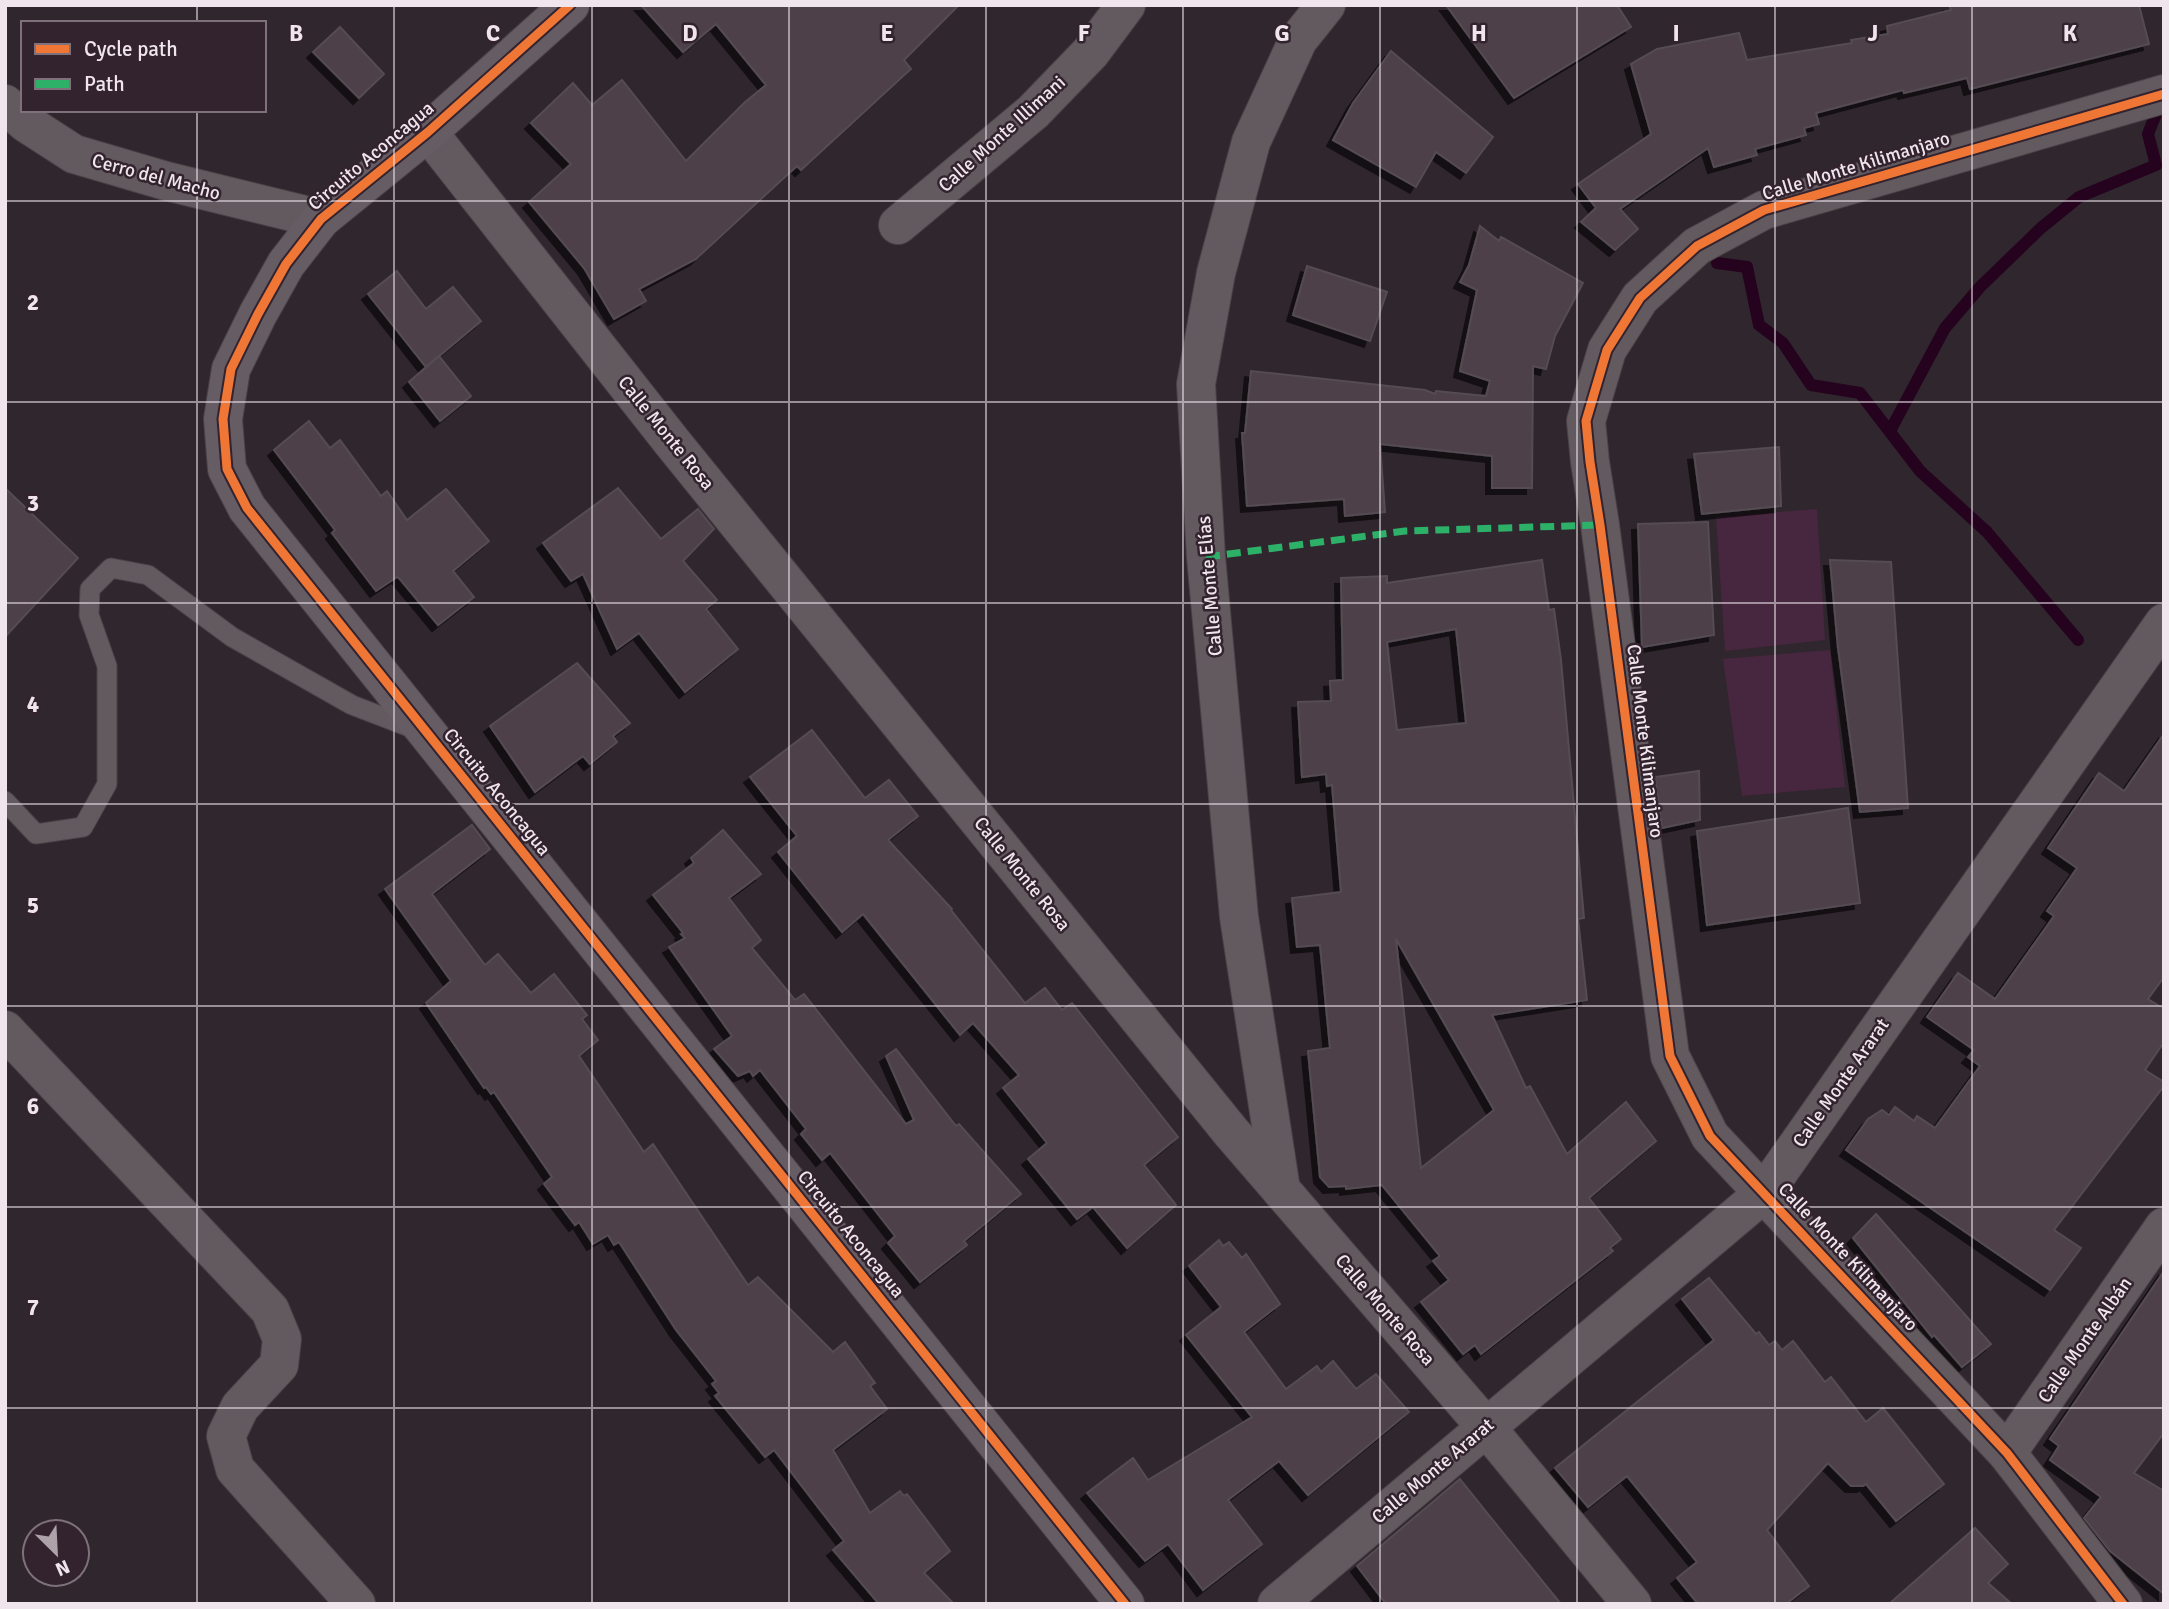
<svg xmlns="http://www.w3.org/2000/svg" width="2169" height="1609" font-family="Signika,sans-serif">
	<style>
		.green { fill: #47263f }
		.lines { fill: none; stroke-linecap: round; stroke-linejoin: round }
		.stream { stroke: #25031f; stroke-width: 12 }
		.building { fill: #4d404a; stroke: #544c52; stroke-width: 2; fill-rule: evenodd; filter: url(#shadow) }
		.lane-casing { stroke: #4a4247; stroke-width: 21 }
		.street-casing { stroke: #4a4247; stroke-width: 40 }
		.secondary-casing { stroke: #4a4247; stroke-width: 40 }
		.lane { stroke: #625a5f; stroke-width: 19 }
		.street { stroke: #625a5f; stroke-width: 38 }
		.secondary { stroke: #665c63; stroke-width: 38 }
		.quiet { stroke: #2db169; stroke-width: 7; stroke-dasharray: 14 7; stroke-linecap: butt }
		.cycleway-casing { stroke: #33232f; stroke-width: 13 }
		.cycleway { stroke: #f07635; stroke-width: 9 }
		.grid { fill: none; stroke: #f0e5ed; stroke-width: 2; stroke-opacity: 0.55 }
		.labels { text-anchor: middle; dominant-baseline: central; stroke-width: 5; stroke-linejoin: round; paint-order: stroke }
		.street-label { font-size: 19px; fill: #f0e5ed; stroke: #33232f }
		.grid-label { font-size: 23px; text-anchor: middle; font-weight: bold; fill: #f0e5ed; stroke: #33232f; stroke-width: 5; stroke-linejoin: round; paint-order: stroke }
	</style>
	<defs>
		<filter id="shadow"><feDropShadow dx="-6" dy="6" stdDeviation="0" flood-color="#0009"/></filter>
	</defs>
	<rect width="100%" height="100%" fill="#30262d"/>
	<g class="green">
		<path d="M1817 509 1825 640 1725 651 1716 517Z"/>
		<path d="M1830 650 1845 787 1742 796 1723 659Z"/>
	</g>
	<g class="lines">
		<g class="stream">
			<path d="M1717 263 1747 267 1759 325 1783 343 1811 385 1860 393 1920 471 1987 532 2078 640"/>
			<path d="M1890 431 1945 328 1980 287 2041 228 2079 197 2156 165 2148 134 2156 114"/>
		</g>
	</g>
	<g class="building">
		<path d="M641 5H959L904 60 911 69 801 170 797 166 696 259 639 289 646 301 614 319 584 268 529 202 571 164 531 123 573 83 592 105 622 80 686 161 744 103 766 85 716 24 683 52Z"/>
		<path d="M1446 5H1617L1631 27 1514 98Z"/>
		<path d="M1949 5H2139L2149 44 1970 89 1967 78 1904 93 1903 90 1816 113 1819 124 1804 128 1806 135 1755 149 1757 155 1714 167 1708 148 1620 209 1638 229 1615 250 1581 222 1596 208 1578 184 1651 134 1631 64 1657 49 1739 33 1747 60 1852 43 1851 40 1888 34 1887 26 1951 10Z"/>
		<path d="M340 27 384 74 359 98 313 52Z"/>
		<path d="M1391 51 1493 137 1466 173 1436 152 1416 187 1333 140 1353 103Z"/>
		<path d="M1480 226 1499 241 1501 237 1583 283 1555 336 1546 369 1533 366 1532 488H1492V456L1380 444 1385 512 1345 516 1344 499 1247 506 1242 433H1245L1251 371 1425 390 1435 394 1436 391 1486 396 1490 381 1460 371 1477 290 1460 282 1469 265Z"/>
		<path d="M1307 266 1387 292 1370 341 1293 315Z"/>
		<path d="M397 271 426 309 453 287 481 321 426 367 368 294Z"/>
		<path d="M439 356 471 396 440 421 409 382Z"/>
		<path d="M309 421 330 448 340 440 381 496 387 491 407 520 446 489 489 541 453 571 474 597 438 625 399 578 397 577 376 591 332 533 335 530 274 450Z"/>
		<path d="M1779 447 1781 506 1702 514 1694 454Z"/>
		<path d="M5 488 78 558 5 637Z"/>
		<path d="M618 488 661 539 698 509 714 529 683 561 717 600 706 609 738 649 685 692 639 633 617 649 583 574 571 581 543 543Z"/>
		<path d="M1708 522 1714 635 1642 647 1638 524Z"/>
		<path d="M1542 560 1549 610 1554 609 1561 660 1584 918 1578 919 1587 1000 1492 1015 1526 1088 1530 1086 1567 1154 1626 1102 1656 1141 1589 1198 1621 1239 1610 1248 1613 1251 1481 1354 1475 1345 1463 1354 1421 1302 1449 1280 1433 1261 1440 1256 1382 1185 1346 1189V1186L1329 1187 1320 1177 1308 1051 1330 1048 1320 945 1297 947 1292 898 1341 892 1332 785 1327 786 1326 774 1302 777 1298 702 1331 701 1330 681 1343 680 1341 578 1387 576V583ZM1456 629 1466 723 1397 730 1387 642ZM1396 939 1494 1110 1421 1168Z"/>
		<path d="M1830 560 1891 562 1908 808 1860 812 1838 648Z"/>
		<path d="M577 663 630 723 613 736 617 742 590 764 583 756 535 792 490 726Z"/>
		<path d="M812 730 865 798 889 780 918 816 888 840 952 909 951 910 1025 1003 1045 988 1062 1010 1072 1003 1178 1137 1144 1165 1176 1205 1127 1248 1093 1207 1077 1219 1028 1159 1047 1143 1003 1088 1019 1075 973 1023 960 1035 863 914 842 932 778 852 797 836 750 777Z"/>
		<path d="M2164 734V977L2148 999 2164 1009V1042L2145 1070 2164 1082V1086L2054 1230 2081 1248 2050 1290 1846 1150 1868 1119 1882 1110 1889 1115 1895 1107 1914 1121 1917 1116 1935 1128 1980 1066 1968 1057 1974 1050 1927 1017 1958 973 1995 999 2054 916 2047 911 2077 868 2048 848 2099 773 2124 791Z"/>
		<path d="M1699 771 1700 820 1662 828 1655 777Z"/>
		<path d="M1848 808 1860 903 1707 925 1697 831Z"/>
		<path d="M472 825 490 849 432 894 485 965 498 954 531 993 554 974 587 1015 582 1019 598 1040 579 1056 644 1152 653 1144 748 1285 758 1277 833 1352 845 1342 875 1383 870 1386 887 1409 833 1450 870 1513 900 1491 904 1496 907 1494 950 1551 924 1573 954 1604H879L833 1550 844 1541 774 1450 765 1457 715 1396 719 1393 712 1384 716 1381 676 1330 619 1242 614 1245 608 1235 593 1244 579 1222 575 1225 559 1204 544 1184 552 1177 494 1092 491 1094 486 1087 484 1088 426 1003 451 981 385 889Z"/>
		<path d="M723 830 761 874 729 898 761 940 752 948 795 1000 804 994 906 1124 914 1120 886 1056 896 1049 956 1126 959 1124 1021 1194 964 1241 967 1245 920 1282 888 1243 895 1236 830 1153 822 1160 801 1134 806 1129 760 1070 753 1076 750 1071 738 1076 714 1049 732 1036 669 947 685 938 681 934 683 933 653 895 694 863 691 858Z"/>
		<path d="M1876 1214 1991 1344 1962 1367 1934 1335 1932 1337 1853 1238Z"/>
		<path d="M1219 1240 1223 1246 1229 1242 1242 1258 1246 1254 1280 1304 1244 1332 1286 1389 1317 1366 1321 1372 1333 1361 1356 1389 1376 1374 1409 1412 1308 1495 1279 1461 1228 1500 1262 1544 1203 1590 1168 1544 1145 1561 1087 1493 1133 1458 1148 1480 1252 1417 1186 1335 1221 1307 1189 1266Z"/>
		<path d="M2164 1271V1433L2134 1473 2164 1491V1594L2110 1551 2084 1518 2101 1497 2050 1460 2059 1446 2050 1439Z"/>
		<path d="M1709 1278 1756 1334 1759 1332 1769 1345 1775 1341 1782 1350 1793 1341 1825 1382 1831 1377 1866 1422 1883 1408 1944 1484 1896 1521 1866 1484 1863 1486H1851L1828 1463 1767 1530 1809 1586 1786 1604H1698L1677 1578 1697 1562 1627 1476 1588 1507 1555 1468 1714 1340 1682 1299Z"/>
		<path d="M1460 1479 1492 1519 1561 1604H1386L1357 1566Z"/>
		<path d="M1975 1528 2008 1564 1988 1583 2012 1604H1889Z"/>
	</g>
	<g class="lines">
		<defs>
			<path id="lane" d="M5 801 36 834 83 827 107 784V666L89 615 90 589 111 568 148 575 232 637 352 705 417 730"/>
			<g id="street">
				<path d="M5 104 26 123 74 154 166 181 321 219"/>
				<path d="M428 132 672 442 1231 1132 1486 1427 1632 1604"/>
				<path d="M898 225 1033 112 1091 52 1126 5"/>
				<path d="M5 1030 270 1310 282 1339 279 1365 240 1407 226 1436 235 1469 356 1604"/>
				<path d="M1281 1190 1239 917 1206 557 1196 384 1216 273 1251 142 1298 40 1326 5"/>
				<path d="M2007 1453 2164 1227"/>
				<path d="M1277 1604 1764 1193 2164 623"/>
				<path d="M2123 1604 2007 1453 1710 1136 1670 1056 1600 525 1590 462 1586 421 1607 350 1640 298 1697 246 1764 210 2164 94"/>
			</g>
			<path id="secondary" d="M570 5 428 132 321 219 286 264 258 314 231 369 223 419 227 469 247 508 1125 1604"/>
		</defs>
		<use href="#lane" class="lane-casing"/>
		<use href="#street" class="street-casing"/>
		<use href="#secondary" class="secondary-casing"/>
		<use href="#lane" class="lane"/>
		<use href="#street" class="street"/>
		<use href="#secondary" class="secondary"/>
		<path class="quiet" d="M1206 557 1405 531 1600 525"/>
		<defs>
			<g id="cycleway">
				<path d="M570 5 428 132 321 219 286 264 258 314 231 369 223 419 227 469 247 508 1125 1604"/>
				<path d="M2123 1604 2007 1453 1710 1136 1670 1056 1600 525 1590 462 1586 421 1607 350 1640 298 1697 246 1764 210 2164 94"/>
			</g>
		</defs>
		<use href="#cycleway" class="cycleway-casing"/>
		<use href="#cycleway" class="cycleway"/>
	</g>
	<path class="grid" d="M197 5V23M394 5V1604M592 5V1604M789 5V1604M986 5V1604M1183 5V1604M1380 5V1604M1577 5V1604M1775 5V1604M1972 5V1604M197 110V1604M5 201H2164M5 402H2164M5 603H2164M5 804H2164M5 1006H2164M5 1207H2164M5 1408H2164"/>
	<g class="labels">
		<g class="street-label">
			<text transform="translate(1002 134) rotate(-42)">Calle Monte Illimani</text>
			<text transform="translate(371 156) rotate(-40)">Circuito Aconcagua</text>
			<text transform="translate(1856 166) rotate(-17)">Calle Monte Kilimanjaro</text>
			<text transform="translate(156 177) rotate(15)">Cerro del Macho</text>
			<text transform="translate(666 433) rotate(51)">Calle Monte Rosa</text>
			<text transform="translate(1210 586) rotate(-95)">Calle Monte Elías</text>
			<text transform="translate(1645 741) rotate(83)">Calle Monte Kilimanjaro</text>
			<text transform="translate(497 792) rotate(51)">Circuito Aconcagua</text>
			<text transform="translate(1022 874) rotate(51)">Calle Monte Rosa</text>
			<text transform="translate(1841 1083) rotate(-55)">Calle Monte Ararat</text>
			<text transform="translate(851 1234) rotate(51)">Circuito Aconcagua</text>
			<text transform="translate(1848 1257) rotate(47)">Calle Monte Kilimanjaro</text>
			<text transform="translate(1385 1310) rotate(49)">Calle Monte Rosa</text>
			<text transform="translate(2085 1340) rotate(-55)">Calle Monte Albán</text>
			<text transform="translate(1433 1471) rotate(-40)">Calle Monte Ararat</text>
		</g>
	</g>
	<g class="grid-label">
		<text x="296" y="41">B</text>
		<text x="493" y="41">C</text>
		<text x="690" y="41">D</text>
		<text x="887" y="41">E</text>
		<text x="1084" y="41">F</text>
		<text x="1282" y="41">G</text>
		<text x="1479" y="41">H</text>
		<text x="1676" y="41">I</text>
		<text x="1873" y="41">J</text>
		<text x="2070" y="41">K</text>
		<text x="33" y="310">2</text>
		<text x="33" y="511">3</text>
		<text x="33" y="712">4</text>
		<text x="33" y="913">5</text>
		<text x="33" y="1114">6</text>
		<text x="33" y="1315">7</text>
	</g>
	<rect width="2169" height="1609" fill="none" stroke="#f0e5ed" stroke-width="14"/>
	<rect x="21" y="21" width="245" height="91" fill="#33232f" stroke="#7f717b" stroke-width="2"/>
	<rect x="35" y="44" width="35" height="10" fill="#f07635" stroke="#7f717b" stroke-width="2"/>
	<text x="84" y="56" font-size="21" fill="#f0e5ed">Cycle path</text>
	<rect x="35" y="79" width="35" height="10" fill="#2db169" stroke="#7f717b" stroke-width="2"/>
	<text x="84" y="91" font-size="21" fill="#f0e5ed">Path</text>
	<g transform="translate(56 1553) rotate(156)"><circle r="33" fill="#33232f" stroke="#7f717b" stroke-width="2"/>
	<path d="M0-5L12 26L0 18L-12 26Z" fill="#ada2aa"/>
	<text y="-10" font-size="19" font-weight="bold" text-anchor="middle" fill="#f0e5ed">N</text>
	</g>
</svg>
